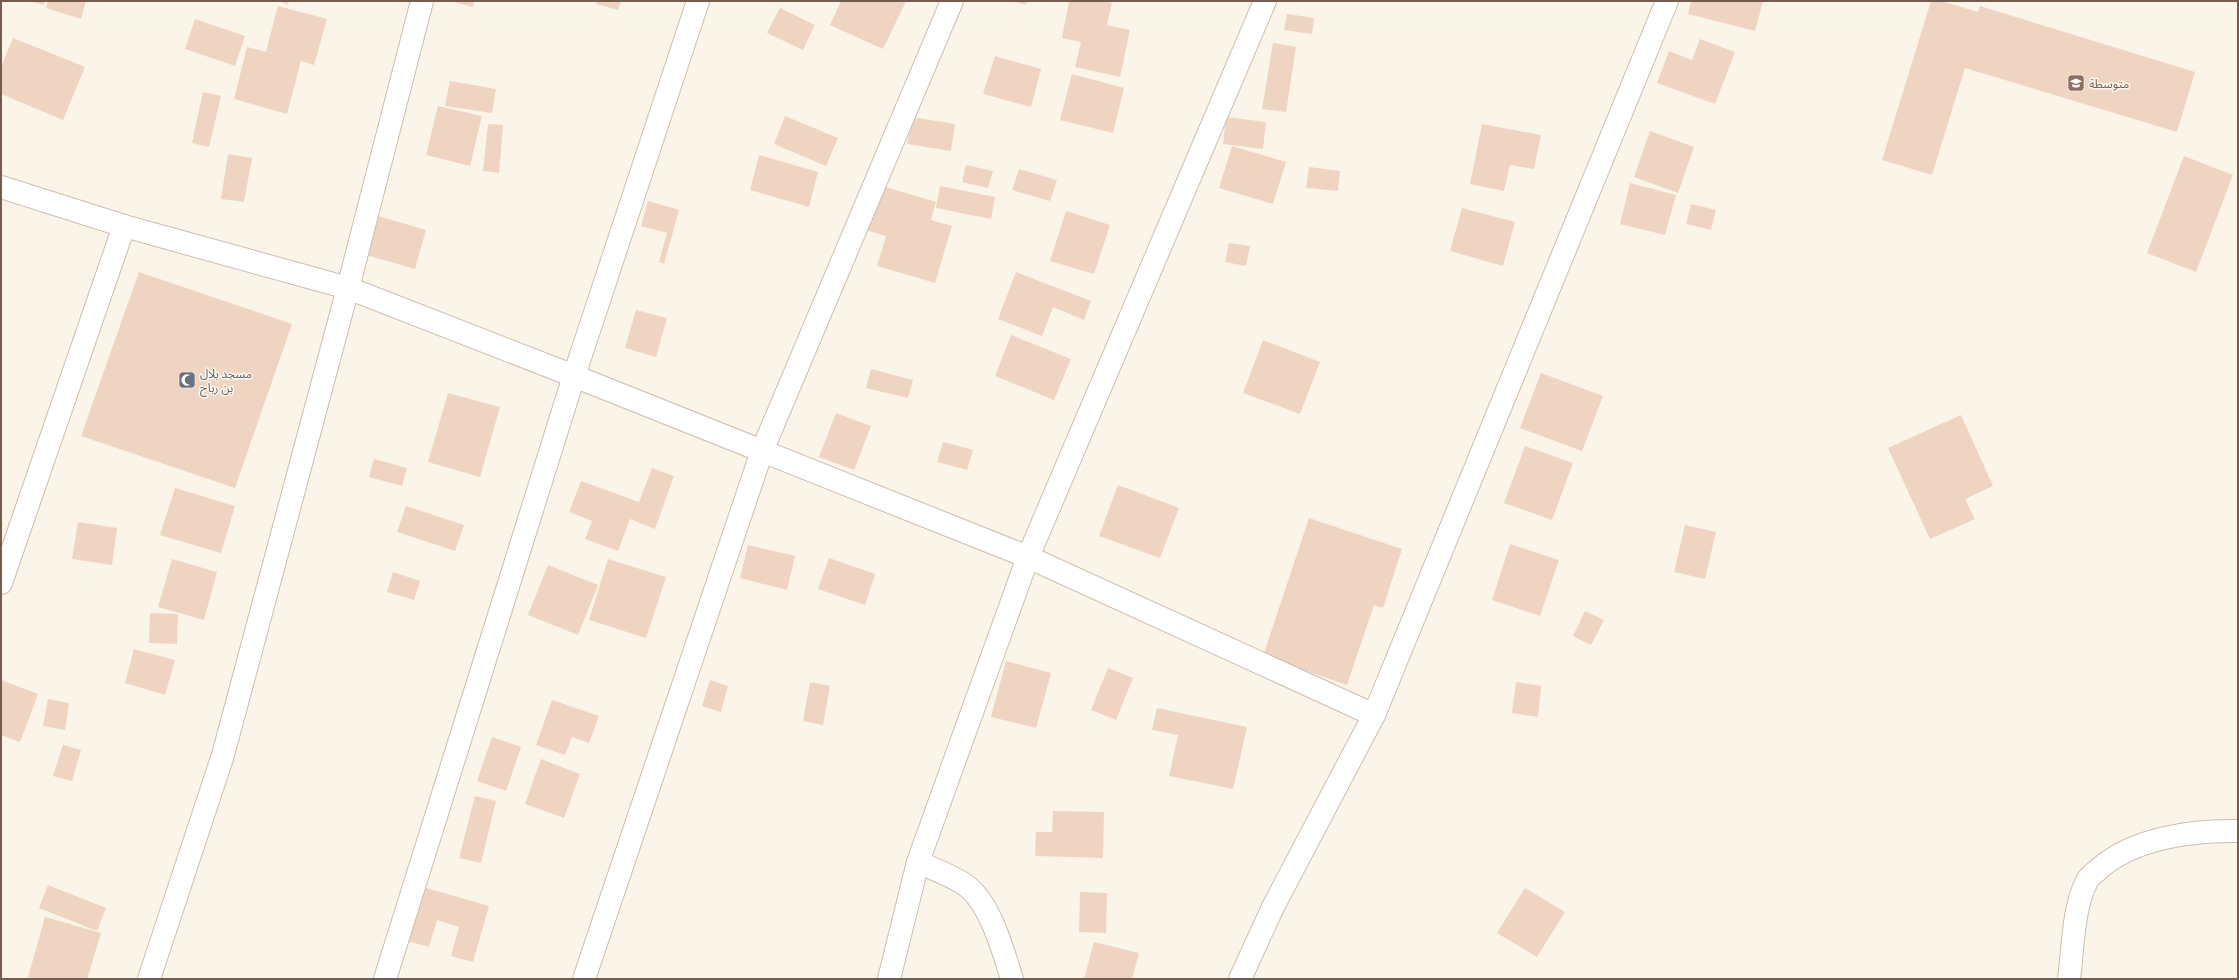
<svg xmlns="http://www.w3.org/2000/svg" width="2239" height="980" font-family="Cabin,'Noto Sans Arabic',sans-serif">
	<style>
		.building { fill: #efd5c1 }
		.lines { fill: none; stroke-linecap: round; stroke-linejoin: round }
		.street-casing { stroke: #cdbdaf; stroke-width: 24 }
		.street { stroke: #fff; stroke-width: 22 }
		.labels { text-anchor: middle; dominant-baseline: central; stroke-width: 3; stroke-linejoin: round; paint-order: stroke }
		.education-label { font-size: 12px; fill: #785e54; stroke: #fef8ee; text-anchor: start }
		.worship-label { font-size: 12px; fill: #5b616d; stroke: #fef8ee; text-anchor: start }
	</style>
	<rect width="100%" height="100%" fill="#fbf4e8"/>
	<g class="building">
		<path d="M30 1H45L44 5Z"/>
		<path d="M48 1H86L81 19 46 8Z"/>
		<path d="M279 1H289L288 5Z"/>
		<path d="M450 1H474L473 7Z"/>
		<path d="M597 1H621L618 10 596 4Z"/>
		<path d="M841 1H906L883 49 830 25Z"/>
		<path d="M1012 1H1027L1026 5Z"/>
		<path d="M1069 1H1102L1112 3 1107 25 1130 30 1120 77 1075 67 1081 42 1062 38Z"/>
		<path d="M1691 1H1763L1755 31 1688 14Z"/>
		<path d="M1931 1H1941L1978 12 1980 6 2195 72 2177 132 1965 68 1932 175 1882 160Z"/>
		<path d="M278 6 327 19 314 65 301 61 287 114 234 99 247 47 266 52Z"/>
		<path d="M780 8 815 25 803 50 767 33Z"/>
		<path d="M1287 14 1314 18 1312 34 1284 30Z"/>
		<path d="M195 19 245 36 235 66 185 49Z"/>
		<path d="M13 38 85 67 63 120 1 94V67Z"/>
		<path d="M1700 39 1735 52 1715 104 1657 83 1669 51 1692 60Z"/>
		<path d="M1273 43 1296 47 1286 112 1262 109Z"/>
		<path d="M995 56 1041 69 1031 107 983 94Z"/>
		<path d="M1072 74 1124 88 1113 133 1060 120Z"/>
		<path d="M450 81 496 89 492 113 445 106Z"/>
		<path d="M203 92 221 96 209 147 192 143Z"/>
		<path d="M438 106 482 116 470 166 426 155Z"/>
		<path d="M785 116 838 138 826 166 774 144Z"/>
		<path d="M912 117 955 124 951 151 907 144Z"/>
		<path d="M1226 117 1266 122 1263 149 1223 144Z"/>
		<path d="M488 124 503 125 499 173 483 171Z"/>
		<path d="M1482 124 1541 135 1534 169 1510 165 1504 191 1470 184Z"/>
		<path d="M1650 131 1694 147 1678 193 1634 177Z"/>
		<path d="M1232 146 1286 162 1273 204 1219 188Z"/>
		<path d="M228 154 252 158 244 202 221 199Z"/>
		<path d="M759 155 818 172 809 207 750 190Z"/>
		<path d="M2184 156 2233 175 2196 272 2147 253Z"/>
		<path d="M966 165 993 171 988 188 962 182Z"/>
		<path d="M1309 167 1340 171 1338 191 1306 188Z"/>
		<path d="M1019 169 1057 180 1050 201 1012 190Z"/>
		<path d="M1630 183 1676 195 1665 235 1620 224Z"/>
		<path d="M876 184 936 202 931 220 952 226 935 283 877 266 886 236 862 229Z"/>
		<path d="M940 186 995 197 991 219 936 208Z"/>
		<path d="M648 201 679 210 664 264 659 262 667 233 641 226Z"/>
		<path d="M1691 204 1716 210 1711 230 1686 224Z"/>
		<path d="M1462 208 1515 222 1503 266 1450 251Z"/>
		<path d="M361 211 426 230 415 269 349 250Z"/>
		<path d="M1066 211 1110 225 1094 274 1050 261Z"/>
		<path d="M1229 243 1250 246 1246 266 1225 262Z"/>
		<path d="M139 272 292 324 235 488 81 436Z"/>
		<path d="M1016 272 1091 301 1084 320 1053 307 1042 336 998 319Z"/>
		<path d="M636 310 667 318 656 357 625 348Z"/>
		<path d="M1011 335 1071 359 1054 400 995 376Z"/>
		<path d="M1263 340 1320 362 1300 414 1243 393Z"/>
		<path d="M871 369 913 380 908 398 866 388Z"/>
		<path d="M1541 373 1603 396 1582 451 1520 428Z"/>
		<path d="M448 393 500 407 480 477 428 462Z"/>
		<path d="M836 413 871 426 854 470 819 457Z"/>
		<path d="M1961 415 1993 486 1965 499 1975 519 1930 539 1888 448Z"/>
		<path d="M943 442 973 450 967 470 937 462Z"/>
		<path d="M1525 446 1573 463 1552 520 1504 503Z"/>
		<path d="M374 459 407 468 402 486 369 477Z"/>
		<path d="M652 468 674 476 655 529 630 519 618 551 585 539 592 521 569 512 581 481 639 502Z"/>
		<path d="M1118 485 1179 508 1160 558 1099 536Z"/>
		<path d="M175 488 235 506 221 553 160 535Z"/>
		<path d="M406 506 464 525 455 551 397 532Z"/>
		<path d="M1309 518 1402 549 1383 608 1374 605 1347 685 1263 656Z"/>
		<path d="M78 522 117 528 112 565 72 559Z"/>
		<path d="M1685 525 1716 532 1705 579 1674 572Z"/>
		<path d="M1510 544 1559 560 1540 616 1492 600Z"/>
		<path d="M748 545 795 556 787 590 740 578Z"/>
		<path d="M829 558 875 574 865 605 818 589Z"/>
		<path d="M172 559 217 572 204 620 158 607Z"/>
		<path d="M608 559 666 577 646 638 589 620Z"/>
		<path d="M548 565 598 585 578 635 528 615Z"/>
		<path d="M393 572 420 581 414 600 387 592Z"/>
		<path d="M1585 611 1604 620 1591 645 1573 636Z"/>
		<path d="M150 613 178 614 177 644 149 643Z"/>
		<path d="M134 649 175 660 165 695 125 683Z"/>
		<path d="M1006 661 1051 673 1036 728 991 717Z"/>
		<path d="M1108 668 1133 678 1116 720 1091 710Z"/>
		<path d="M1 680 38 694 20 742 1 735Z"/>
		<path d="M710 680 728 686 721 712 702 706Z"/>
		<path d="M810 682 830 686 823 725 803 721Z"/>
		<path d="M1516 682 1541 686 1538 717 1512 713Z"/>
		<path d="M48 699 69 703 65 730 43 726Z"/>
		<path d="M552 700 599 716 589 743 572 737 565 755 536 745Z"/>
		<path d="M1157 708 1247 727 1233 789 1169 776 1178 735 1152 730Z"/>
		<path d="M492 737 521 747 506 791 477 781Z"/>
		<path d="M63 745 81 750 72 781 53 776Z"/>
		<path d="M541 759 580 774 564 818 525 804Z"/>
		<path d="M475 796 496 801 481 863 459 858Z"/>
		<path d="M1053 811 1104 812 1103 858 1035 856 1036 832H1052Z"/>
		<path d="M48 885 106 908 97 931 39 908Z"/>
		<path d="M423 887 489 906 473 962 451 956 459 927 437 920 429 947 408 941Z"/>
		<path d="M1525 888 1565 912 1537 957 1497 933Z"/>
		<path d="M1080 892 1107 893 1106 933 1079 932Z"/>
		<path d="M45 917 101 933 87 979H36L28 977Z"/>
		<path d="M1094 942 1139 953 1132 979H1084Z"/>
	</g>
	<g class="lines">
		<defs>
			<g id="street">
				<path d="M1 187 124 226 348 288 574 376 1028 557 1374 715"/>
				<path d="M1 583 124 226"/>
				<path d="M918 862C933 869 950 875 964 884 990 901 1003 951 1012 979"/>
				<path d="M149 979 223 755 348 288 422 1"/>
				<path d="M385 979 574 376 698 1"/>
				<path d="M584 979 762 451 952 1"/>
				<path d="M889 979 918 862 1028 557 1265 1"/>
				<path d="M1240 979 1273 907 1374 715 1667 1"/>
				<path d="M2069 979C2073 949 2073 907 2087 881 2089 876 2096 872 2100 868 2135 838 2193 830 2238 831"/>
			</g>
		</defs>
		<use href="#street" class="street-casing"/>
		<use href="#street" class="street"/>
	</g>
	<defs>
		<symbol id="school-square" viewBox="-11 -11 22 22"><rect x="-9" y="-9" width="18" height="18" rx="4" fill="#8d6e63" stroke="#fef8ee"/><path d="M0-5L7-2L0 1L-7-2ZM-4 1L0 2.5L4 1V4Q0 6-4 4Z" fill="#fff"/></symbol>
		<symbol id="mosque-square" viewBox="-11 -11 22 22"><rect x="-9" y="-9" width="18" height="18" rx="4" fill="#6b7280" stroke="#fef8ee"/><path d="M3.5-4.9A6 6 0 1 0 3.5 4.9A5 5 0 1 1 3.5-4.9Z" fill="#fff"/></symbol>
	</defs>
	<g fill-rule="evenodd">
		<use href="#school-square" x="2066" y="73" width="20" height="20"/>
		<use href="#mosque-square" x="177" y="370" width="20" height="20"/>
	</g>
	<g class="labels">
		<g class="education-label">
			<text x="2089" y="83">متوسطة</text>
		</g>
		<g class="worship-label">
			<text x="200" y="373">مسجد بلال<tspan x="200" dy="14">بن رباح</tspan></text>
		</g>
	</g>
	<rect width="2239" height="980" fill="none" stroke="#745c4e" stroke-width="4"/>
</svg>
